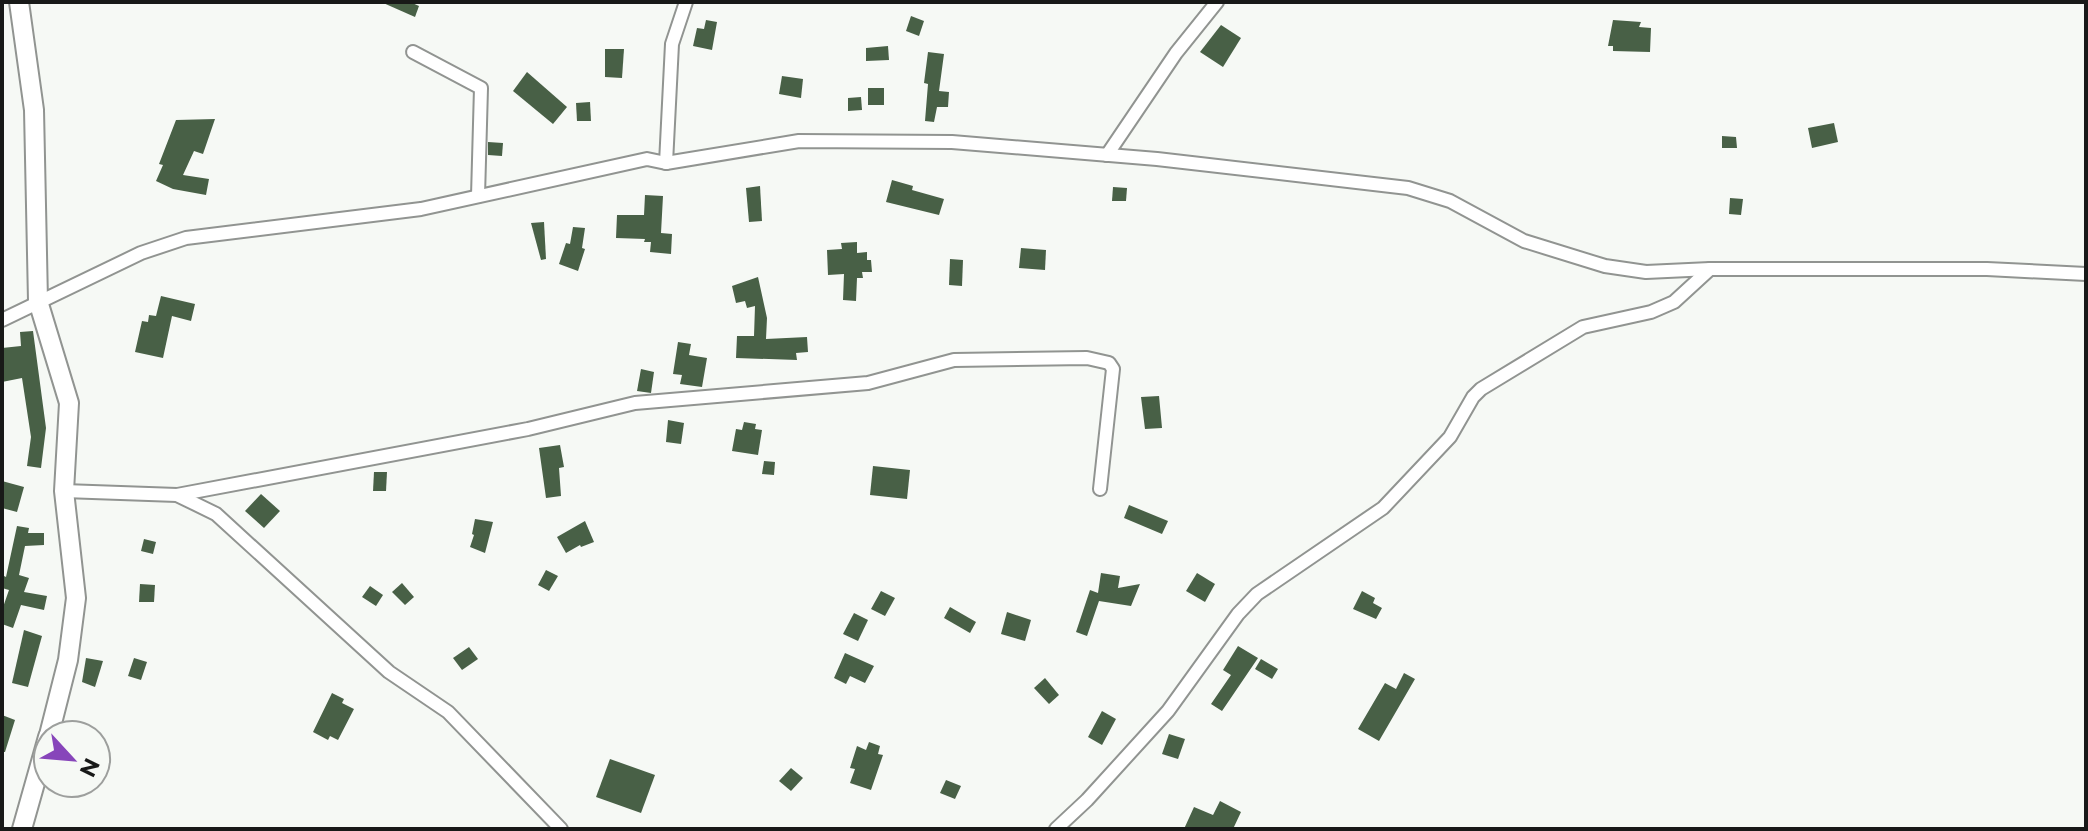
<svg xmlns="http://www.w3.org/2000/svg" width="2088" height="831" font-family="Montserrat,sans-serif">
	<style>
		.building { fill: #486046 }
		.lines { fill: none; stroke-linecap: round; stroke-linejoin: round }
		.street-casing { stroke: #919491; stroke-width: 16 }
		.secondary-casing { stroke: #919491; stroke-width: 22 }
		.street { stroke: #fff; stroke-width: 12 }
		.secondary { stroke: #fff; stroke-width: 18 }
	</style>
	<rect width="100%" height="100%" fill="#f6f9f5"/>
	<g class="building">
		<path d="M381 2H410L419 6 415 17Z"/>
		<path d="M911 16 924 21 919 36 906 31Z"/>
		<path d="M706 20 717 22 712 50 693 46 697 28 704 29Z"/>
		<path d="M1613 20 1641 22 1639 27 1651 28 1650 52 1613 51V46H1608Z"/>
		<path d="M1221 25 1241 38 1223 67 1200 52Z"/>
		<path d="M888 46 889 60 866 61V48Z"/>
		<path d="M605 49H624L622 78 605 77Z"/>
		<path d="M928 52 944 54 939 91 949 92 948 107H937L934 122 925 121 928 84 924 83Z"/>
		<path d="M527 72 567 107 553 124 513 91Z"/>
		<path d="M782 76 803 79 801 98 779 94Z"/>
		<rect x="868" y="88" width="16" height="17"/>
		<path d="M861 97 862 110 848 111V98Z"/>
		<path d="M590 102 591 121H577L576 103Z"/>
		<path d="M215 119 203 154 194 151 183 175 209 179 206 195 173 189 156 181 163 165 159 164 176 120Z"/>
		<path d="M1834 123 1838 142 1812 148 1808 128Z"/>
		<path d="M1722 136 1736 137 1737 148H1722Z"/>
		<path d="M488 142 503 143 502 156 488 155Z"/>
		<path d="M892 180 913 186 912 190 944 199 939 215 886 202Z"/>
		<path d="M760 186 762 221 749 222 746 188Z"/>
		<path d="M1113 187 1127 188 1126 201H1112Z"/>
		<path d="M645 195 663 196 661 233 672 234 671 254 650 252 651 242H644L645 239 616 238 617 215H644Z"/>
		<path d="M1730 198 1743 199 1741 215 1729 214Z"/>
		<path d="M544 222 546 259 541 260 531 223Z"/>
		<path d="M573 227 585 228 582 248 585 249 578 271 559 264 566 243 570 244Z"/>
		<path d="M857 242V253L867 252V260H871L872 272H862L863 278H857L856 301 843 300 844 274 828 275 827 250 842 249 841 243Z"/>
		<path d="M1021 248 1046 250 1045 270 1019 268Z"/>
		<path d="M950 259 963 260 962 286 949 285Z"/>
		<path d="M758 277 767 318 766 339 807 337 808 352 796 353 797 360 736 358 737 336H754L755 306 747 308 745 301 736 303 732 286Z"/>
		<path d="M161 296 195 304 191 321 172 316 163 358 135 352 142 321 148 322 149 315 156 316Z"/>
		<path d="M33 331 46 428 41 468 27 466 31 437 22 378 2 382V348L21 346 20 332Z"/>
		<path d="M678 342 691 344 689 355 707 358 702 387 680 384 682 375 673 374Z"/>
		<path d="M641 369 654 372 651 393 637 391Z"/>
		<path d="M1159 396 1162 428 1145 429 1141 397Z"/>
		<path d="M668 420 684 423 681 444 666 442Z"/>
		<path d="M744 422 756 424 755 429 762 430 758 455 732 451 736 429 742 430Z"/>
		<path d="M560 445 564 467 559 468 561 496 546 498 539 448Z"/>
		<path d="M764 461 775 462 774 475 762 474Z"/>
		<path d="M873 466 910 470 907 499 870 495Z"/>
		<path d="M374 472H387L386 491H373Z"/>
		<path d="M2 481 24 487 17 512 2 508Z"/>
		<path d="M261 494 280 511 264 528 245 511Z"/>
		<path d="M1129 505 1168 521 1162 534 1124 518Z"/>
		<path d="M475 519 493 522 485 553 470 547 474 535 472 534Z"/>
		<path d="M585 521 594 542 581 547 580 545 566 553 557 537Z"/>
		<path d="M17 526 29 528 28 533H44V545L25 546 19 575 29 578 24 592 47 596 44 610 21 605 13 628 2 624V610L9 590 2 588V575L6 577Z"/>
		<path d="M144 539 156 542 153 554 141 551Z"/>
		<path d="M546 570 558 576 549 591 538 585Z"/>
		<path d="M1101 573 1120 576 1118 588 1140 584 1131 606 1099 601 1087 636 1076 632 1090 590 1098 593Z"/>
		<path d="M1197 573 1215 584 1205 602 1186 591Z"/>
		<path d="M402 583 414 597 405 605 392 592Z"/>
		<path d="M140 584 155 585 154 602H139Z"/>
		<path d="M370 586 383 595 376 606 362 597Z"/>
		<path d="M881 591 895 598 885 616 871 609Z"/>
		<path d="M1362 591 1375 598 1373 603 1382 608 1376 619 1353 609Z"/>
		<path d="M950 607 976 622 970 633 944 618Z"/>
		<path d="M1007 612 1031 620 1025 641 1001 634Z"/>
		<path d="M854 613 868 620 858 641 843 634Z"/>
		<path d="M24 630 42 636 28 687 12 683Z"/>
		<path d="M1238 646 1258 658 1222 711 1211 704 1231 675 1223 670Z"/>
		<path d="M469 647 478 659 462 670 453 658Z"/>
		<path d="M845 653 874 666 865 683 850 676 846 684 834 678Z"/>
		<path d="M86 658 103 661 95 687 82 682Z"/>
		<path d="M134 658 147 662 141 680 128 676Z"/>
		<path d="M1261 659 1278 669 1272 679 1255 669Z"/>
		<path d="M1404 673 1415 679 1379 741 1358 729 1385 683 1396 689Z"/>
		<path d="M1045 678 1059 695 1049 704 1034 688Z"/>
		<path d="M332 693 344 699 342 703 354 709 338 740 330 736 328 740 313 732Z"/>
		<path d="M1102 711 1116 719 1102 745 1088 737Z"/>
		<path d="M2 715 15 720 5 752H2Z"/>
		<path d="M1169 734 1185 739 1178 759 1162 754Z"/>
		<path d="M869 742 880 746 878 754 883 755 871 790 850 783 855 769 850 768 857 746 866 750Z"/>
		<path d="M610 759 655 775 641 813 596 797Z"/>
		<path d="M791 768 803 778 791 791 779 781Z"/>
		<path d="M946 780 961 786 955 799 940 793Z"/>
		<path d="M1220 801 1241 812 1233 829H1184L1194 807 1213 815Z"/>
	</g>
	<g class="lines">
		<defs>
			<g id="street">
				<path d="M413 52 481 88 478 196"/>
				<path d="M1107 155 1176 53 1217 2"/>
				<path d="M666 163 672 44 686 2"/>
				<path d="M2 320 141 253 186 238 421 209 647 159 666 163 799 141 952 142 1157 159 1408 188 1450 201 1524 241 1605 266 1646 272 1710 269H1987L2086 274"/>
				<path d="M64 491 177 495 216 514 389 672 448 712 561 829"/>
				<path d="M177 495 528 429 635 403 868 383 954 360 1087 358 1109 363 1113 369 1100 489"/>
				<path d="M1056 829 1087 800 1168 711 1238 614 1257 594 1383 508 1450 437 1473 397 1481 389 1583 327 1651 312 1674 302 1710 269"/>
			</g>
			<g id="secondary">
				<path d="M19 2 34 110 38 301 69 403 64 491 76 598 68 660 49 735"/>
				<path d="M22 829 48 737"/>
			</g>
		</defs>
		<use href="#street" class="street-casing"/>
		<use href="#secondary" class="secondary-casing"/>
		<use href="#street" class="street"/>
		<use href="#secondary" class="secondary"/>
	</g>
	<rect width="2088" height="831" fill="none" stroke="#181918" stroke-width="8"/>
	<g transform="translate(72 759) rotate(116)"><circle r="38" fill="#f6f9f5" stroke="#9d9f9d" stroke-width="2"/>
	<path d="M0-6L14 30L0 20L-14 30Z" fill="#8745ba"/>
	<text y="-12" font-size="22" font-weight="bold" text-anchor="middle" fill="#181918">N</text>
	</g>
</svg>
